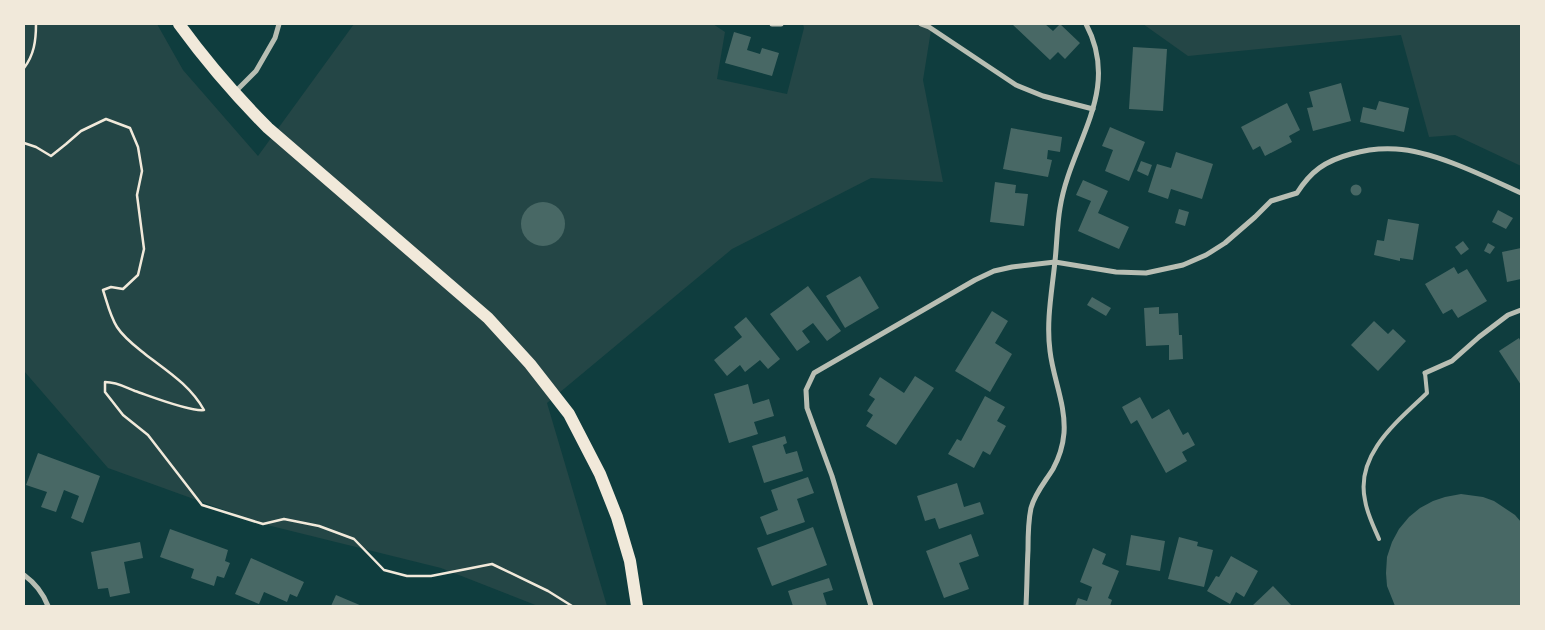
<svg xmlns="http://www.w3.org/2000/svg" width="1545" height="630" font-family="'Noto Serif',serif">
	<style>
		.green { fill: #244646 }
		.building { fill: #486865 }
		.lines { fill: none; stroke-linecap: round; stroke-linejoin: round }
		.path { stroke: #f1e9da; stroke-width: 2.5 }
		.service { stroke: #b8beb3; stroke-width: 4 }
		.minor { stroke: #b8beb3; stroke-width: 5 }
		.primary { stroke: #f1e9da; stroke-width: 12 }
	</style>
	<rect width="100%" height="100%" fill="#0f3d3e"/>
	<g class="green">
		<path d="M24 24H157L183 70 258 156 354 24H713L725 32 717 79 787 94 804 28 803 24H932L923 80 943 182 871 178 732 249 547 403 607 606H538L441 568 263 524 108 468 24 371Z"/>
		<path d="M1143 24H1521V166L1455 135 1429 137 1401 35 1188 56Z"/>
	</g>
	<g class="building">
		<path d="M1012 24H1045L1053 31 1060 24 1080 43 1065 59 1058 52 1050 60Z"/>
		<path d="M734 32 751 37 747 50 760 54 762 48 779 53 772 76 725 63Z"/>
		<path d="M1133 47 1167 49 1163 111 1129 109Z"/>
		<path d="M1341 83 1351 121 1313 131 1307 108 1313 107 1309 92Z"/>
		<path d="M1379 101 1409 108 1404 132 1360 122 1363 107 1376 110Z"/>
		<path d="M1287 103 1300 130 1289 136 1292 142 1265 156 1260 146 1253 150 1241 127Z"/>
		<path d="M1110 127 1145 142 1129 181 1105 171 1113 150 1102 146Z"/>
		<path d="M1011 128 1062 137 1060 152 1048 150 1047 159 1052 160 1048 177 1003 169Z"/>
		<path d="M1176 152 1213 164 1202 199 1171 189 1168 199 1148 192 1157 164 1171 168Z"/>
		<path d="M1141 161 1152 165 1148 176 1137 171Z"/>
		<path d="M1083 180 1108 191 1098 213 1129 227 1119 249 1078 231 1091 201 1076 195Z"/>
		<path d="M995 182 1016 185 1015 193 1028 194 1024 226 990 222Z"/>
		<circle cx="1356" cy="190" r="5.5"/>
		<circle cx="543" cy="224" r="22"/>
		<path d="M1179 209 1189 212 1185 226 1175 223Z"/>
		<path d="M1498 210 1513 218 1506 229 1492 222Z"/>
		<path d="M1388 219 1419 224 1413 260 1400 258V261L1374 255 1377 240 1384 241Z"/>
		<path d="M1463 241 1469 249 1461 255 1455 247Z"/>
		<path d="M1488 243 1495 247 1490 254 1484 251Z"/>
		<path d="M1521 248V279L1507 282 1502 252Z"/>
		<path d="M1454 267 1458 274 1467 269 1487 301 1458 318 1452 309 1443 314 1425 284Z"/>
		<path d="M860 276 879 308 845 328 826 296Z"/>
		<path d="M808 286 841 331 827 341 813 323 802 331 810 342 797 351 770 314Z"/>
		<path d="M1092 297 1111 308 1106 316 1087 305Z"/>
		<path d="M1159 307V314L1178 313 1179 335H1182L1183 359 1169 360V345L1146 346 1144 308Z"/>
		<path d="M992 311 1008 321 995 343 1012 354 990 392 955 371Z"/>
		<path d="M746 317 780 359 768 369 760 360 745 372 740 365 727 376 714 360 742 337 734 327Z"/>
		<path d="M1374 321 1388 334 1393 329 1406 341 1378 371 1351 345Z"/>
		<path d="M1519 338 1521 342V385L1499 351Z"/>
		<path d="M915 376 934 388 896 445 866 426 873 415 867 411 875 399 869 395 880 377 904 393Z"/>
		<path d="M748 384 753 404 769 399 774 416 754 422 758 434 729 443 714 394Z"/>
		<path d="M985 396 1005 407 997 421 1006 426 990 455 983 451 974 468 948 454 957 439 961 441Z"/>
		<path d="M1140 397 1152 419 1169 409 1183 435 1188 432 1195 445 1182 452 1187 461 1166 473 1137 420 1131 424 1122 407Z"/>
		<path d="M785 436 787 443 783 445 786 454 797 451 803 471 764 483 752 446Z"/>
		<path d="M38 453 100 476 83 523 71 518 79 496 64 490 56 512 41 507 47 492 26 485Z"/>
		<path d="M808 477 814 493 797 499 805 522 767 535 760 517 778 510 771 490Z"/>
		<path d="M957 483 964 507 980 502 984 514 939 529 935 518 925 521 917 496Z"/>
		<path d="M1461 494 1483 497 1494 501 1515 515 1521 522V606H1395L1387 586 1386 573 1387 557 1392 542 1399 529 1409 517 1420 508 1433 501 1445 497Z"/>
		<path d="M813 527 827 565 772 586 757 548Z"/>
		<path d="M170 529 228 550 225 561 230 563 224 578 217 576 214 586 191 578 194 569 160 557Z"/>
		<path d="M971 534 979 556 959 563 969 589 944 598 926 551Z"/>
		<path d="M1131 535 1165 541 1160 571 1126 565Z"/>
		<path d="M1179 537 1198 542 1197 546 1213 550 1204 587 1168 579Z"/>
		<path d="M140 542 143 558 124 562 130 593 110 597 108 588 98 589 91 552Z"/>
		<path d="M1093 548 1106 554 1102 564 1119 571 1108 598 1112 600 1110 606H1075L1078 598 1087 601 1092 587 1080 582Z"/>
		<path d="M1231 556 1258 571 1244 597 1236 592 1230 604 1207 591 1216 576 1219 577Z"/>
		<path d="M251 558 304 582 297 597 290 594 287 602 264 592 259 604 235 594Z"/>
		<path d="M829 578 833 590 823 593 827 606H793L788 591Z"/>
		<path d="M1273 586 1292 606H1252Z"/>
		<path d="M336 595 362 606H331Z"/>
	</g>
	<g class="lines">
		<g class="path">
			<path d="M24 68C34 55 36 41 36 24"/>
			<path d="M24 143 36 147 51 156 66 144 81 131 106 119 130 128 138 147 142 171 137 195 144 249 138 275 123 289 111 287 103 290C107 302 110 316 117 327 124 338 135 346 145 354 167 371 190 385 204 410 190 412 150 396 135 391 125 387 117 382 105 382V392L123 415 148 435 202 505 263 524 284 519 319 526 354 539 384 570 407 576H431L492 564 548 591 572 606"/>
		</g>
		<path class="service" d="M1379 539C1374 527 1367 514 1365 500 1355 454 1398 421 1427 393L1425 373"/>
		<g class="minor">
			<path d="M772 24H781"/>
			<path d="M921 24 929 27 1016 85 1043 96 1093 109"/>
			<path d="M234 93 256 71 275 38 279 24"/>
			<path d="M1425 373 1452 361 1479 337 1508 315 1521 310"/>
			<path d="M24 575C35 583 43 593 48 606"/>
			<path d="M871 606 832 476 807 408 806 390 814 373 975 280 994 271 1012 267 1055 262 1116 272 1146 273 1183 265 1206 255 1225 243 1255 217 1271 201 1297 193C1311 171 1325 161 1351 154 1365 150 1381 148 1396 149 1434 151 1486 177 1521 193"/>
			<path d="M1026 606C1027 587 1027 568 1028 550 1028 536 1028 522 1031 508 1035 493 1045 482 1053 469 1059 458 1063 445 1064 433 1066 405 1053 378 1050 351 1046 321 1052 291 1055 261 1057 243 1057 225 1060 208 1070 143 1122 92 1086 24"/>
		</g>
		<path class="primary" d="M179 24C206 61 235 95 268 128L488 318 530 364 569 414 600 474 617 517 630 561 637 606"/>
	</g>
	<rect width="1545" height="630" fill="none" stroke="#f1e9da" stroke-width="50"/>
</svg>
